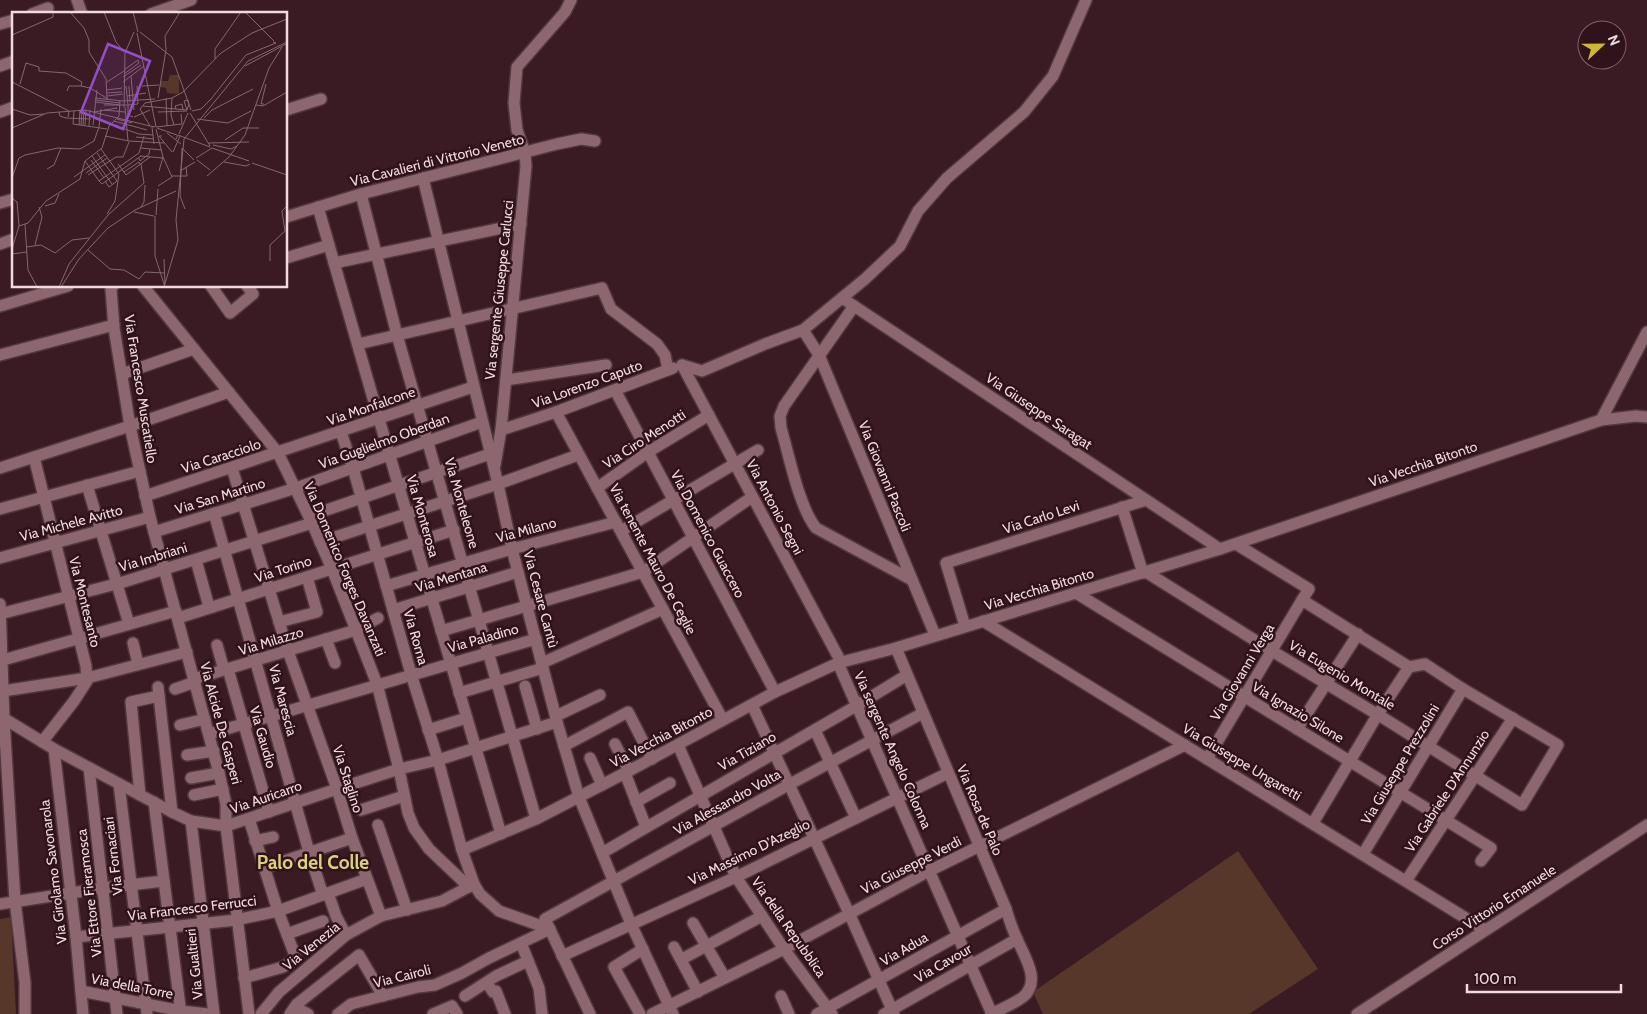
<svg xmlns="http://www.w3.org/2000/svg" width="1647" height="1014" font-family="Cabin,sans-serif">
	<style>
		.green { fill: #56372a }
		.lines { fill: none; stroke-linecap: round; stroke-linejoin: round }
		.minor-casing { stroke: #51383f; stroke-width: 14 }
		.minor { stroke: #8d676f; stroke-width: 11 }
		.labels { text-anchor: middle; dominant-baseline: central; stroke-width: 5; stroke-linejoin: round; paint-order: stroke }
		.street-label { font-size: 14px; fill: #f1dbdf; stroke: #2f121a }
		.district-label { font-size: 19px; font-weight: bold; fill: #dcd082; stroke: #2f121a }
		.inset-road { fill: none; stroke: #83686e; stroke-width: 1 }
		.view { fill: #934fc5; fill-opacity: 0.15; stroke: #934fc5; stroke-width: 2.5 }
		.inset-edge { fill: none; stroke: #f1dbdf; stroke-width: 2.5 }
	</style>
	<rect width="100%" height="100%" fill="#3a1b23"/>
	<g class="green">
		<path d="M1238 851 1318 969 1249 1014H1043L1033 992Z"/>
		<path d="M11 917 16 1014H0V919Z"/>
	</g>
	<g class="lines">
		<defs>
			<g id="minor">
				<path d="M77 0 82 14"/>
				<path d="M32 14 48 8"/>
				<path d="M151 14 191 0"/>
				<path d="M0 24 14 20"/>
				<path d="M0 66 14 61"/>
				<path d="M286 110 321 99"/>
				<path d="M0 112 14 107"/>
				<path d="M423 178 498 484 512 549 557 722 579 797 631 924 673 1014"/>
				<path d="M361 194 397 335 536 819"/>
				<path d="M0 203 14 199"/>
				<path d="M318 207 379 419 501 834"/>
				<path d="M286 217 361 194 557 144 581 139 595 141"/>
				<path d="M0 244 14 239"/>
				<path d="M286 258 329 245"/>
				<path d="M334 263 521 224"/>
				<path d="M113 286 111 289 114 328 130 426 150 517 219 773 226 804V826L249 1014"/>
				<path d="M143 286 278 453 312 523 332 569 377 684 399 769 408 813 414 828 429 849 469 887"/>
				<path d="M211 286 230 313 253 294 247 286"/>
				<path d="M842 298 1220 549"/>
				<path d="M0 306 68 286"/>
				<path d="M854 306 784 406 780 416 781 428C789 455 799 507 816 528L912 580"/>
				<path d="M803 330 819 355 935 635"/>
				<path d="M358 344 602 288 611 309 657 344 665 355 668 370"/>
				<path d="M0 355 114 325"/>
				<path d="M682 365 702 371 765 344 803 330 865 279 900 246 918 211 947 178 1024 112 1053 76 1086 0"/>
				<path d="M682 365 841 662"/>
				<path d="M122 374 194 349"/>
				<path d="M506 380 606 365"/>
				<path d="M615 390 775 692"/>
				<path d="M556 412 723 720"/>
				<path d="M1601 420 1647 332"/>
				<path d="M501 430 556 412 673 368"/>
				<path d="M34 457 86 666 87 681 74 701 42 742"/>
				<path d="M495 465 501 430 526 166 525 153 517 130 514 103 517 67 565 12 571 0"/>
				<path d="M0 468 130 426 229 392"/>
				<path d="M232 468 288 651 337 789 352 838 381 916"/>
				<path d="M87 485 129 624"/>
				<path d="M597 488 648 452 709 415"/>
				<path d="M145 496 473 387"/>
				<path d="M1122 507 1143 573"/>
				<path d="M0 509 140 471"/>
				<path d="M214 513 309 852 323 895"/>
				<path d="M309 516 490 454"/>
				<path d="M621 531 758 450"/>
				<path d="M154 532 296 488 482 422"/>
				<path d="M320 542 498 484 578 455"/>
				<path d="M0 558 150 517"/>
				<path d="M196 560 209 607"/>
				<path d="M1146 572 1272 651 1385 719 1522 805 1558 745 1463 689 1425 664 1409 667 1302 600 1309 589 1236 544"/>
				<path d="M386 586 512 549 616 522"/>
				<path d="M1076 593 1491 848 1481 861"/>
				<path d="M0 604 4 719 15 901 25 983V1014"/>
				<path d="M393 610 518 572"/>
				<path d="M0 614 120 583 312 523"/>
				<path d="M178 618 454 530"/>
				<path d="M983 621 1485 930"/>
				<path d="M279 622 317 612 307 577"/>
				<path d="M965 626 946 563 1146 500"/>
				<path d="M441 631 643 572 752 497"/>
				<path d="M326 639 335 663"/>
				<path d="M133 643 138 664"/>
				<path d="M217 645 224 670"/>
				<path d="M896 648 1006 909C1009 919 1012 929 1017 939 1024 956 1042 981 1023 997 1014 1004 1001 1009 991 1014"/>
				<path d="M3 660 176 611"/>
				<path d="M542 663 663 609"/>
				<path d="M838 663 992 1014"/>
				<path d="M228 669 269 812"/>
				<path d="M194 679 356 630 378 618"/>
				<path d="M525 686 537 729"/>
				<path d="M158 687 172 812"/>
				<path d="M175 689 195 682"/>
				<path d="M3 691 87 678 187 652"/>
				<path d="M459 693 543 668"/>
				<path d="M752 705 849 913 894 1014"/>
				<path d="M0 716 54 749 172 812 191 821 226 826 337 789 399 769 438 760 557 722"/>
				<path d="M556 716 600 695"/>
				<path d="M180 725 205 719"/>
				<path d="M1297 729 1358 634"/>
				<path d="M428 730 460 720"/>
				<path d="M815 730 856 818"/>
				<path d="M209 734 536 639"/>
				<path d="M615 744 629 771"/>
				<path d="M678 745 736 877 784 949 832 1014"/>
				<path d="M564 746 628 712 652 759"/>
				<path d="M54 749 76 937 83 1014"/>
				<path d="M187 755 214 751"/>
				<path d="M590 758 602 785"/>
				<path d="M1207 759 1302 600"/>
				<path d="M89 768 117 1014"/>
				<path d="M625 773 646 827"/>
				<path d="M191 778 219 773"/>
				<path d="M119 784 147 1014"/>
				<path d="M140 795 131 702 159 696"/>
				<path d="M194 795 223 789"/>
				<path d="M154 802 181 1014"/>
				<path d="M636 802 670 783"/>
				<path d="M361 810 404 796"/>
				<path d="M191 821 214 1014"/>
				<path d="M1313 823 1378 714 1409 667"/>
				<path d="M378 825 407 910"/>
				<path d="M255 841 273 837"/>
				<path d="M462 850 536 819 625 773 775 692 838 663 896 648 1220 549 1601 420 1636 416 1647 417"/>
				<path d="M602 853 856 706 907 675"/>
				<path d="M1363 854 1463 689"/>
				<path d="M264 868 352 838"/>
				<path d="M1406 881 1513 718"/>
				<path d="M328 893 336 916 346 935"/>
				<path d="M0 904 103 888 164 881"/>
				<path d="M693 923 725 978"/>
				<path d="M287 934 323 921"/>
				<path d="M76 937 236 920 278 911 367 879"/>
				<path d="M521 943 539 988 542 1014"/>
				<path d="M674 947 698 992"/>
				<path d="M562 956 736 877 948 773"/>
				<path d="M682 959 762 916"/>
				<path d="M244 978 283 967 296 958 278 911 249 819"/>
				<path d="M487 983 493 992 496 991 505 1014"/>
				<path d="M81 991 181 1011 208 1014"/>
				<path d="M465 996 496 976 528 961"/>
				<path d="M781 996 789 1014"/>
				<path d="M295 1007 308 1014"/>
				<path d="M261 1014 279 992 346 935 381 916 442 901 474 884"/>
				<path d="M290 1014 297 1004 359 955 383 996"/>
				<path d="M338 1014 351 1004 418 987 435 985 462 973 489 958 550 929 499 911 480 894 474 884 462 850 438 760 411 674 353 468 341 432"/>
				<path d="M433 1014 452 1006 457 1014"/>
				<path d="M590 1014 545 919 790 784 923 713"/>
				<path d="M640 1014 614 967 643 949"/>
				<path d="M652 1014 784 949 929 871 1185 745"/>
				<path d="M817 1014 1006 909"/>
				<path d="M884 1014 1017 939"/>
				<path d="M1357 1014 1647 825"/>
			</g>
		</defs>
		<use href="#minor" class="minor-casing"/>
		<use href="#minor" class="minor"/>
	</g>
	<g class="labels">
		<g class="street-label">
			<text transform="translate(437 160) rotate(-14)">Via Cavalieri di Vittorio Veneto</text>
			<text transform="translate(499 290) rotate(-84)">Via sergente Giuseppe Carlucci</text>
			<text transform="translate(587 384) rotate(-20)">Via Lorenzo Caputo</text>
			<text transform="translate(141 389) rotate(81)">Via Francesco Muscatiello</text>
			<text transform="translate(371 406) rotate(-19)">Via Monfalcone</text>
			<text transform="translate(1039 411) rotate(34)">Via Giuseppe Saragat</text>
			<text transform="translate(644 439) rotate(-33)">Via Ciro Menotti</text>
			<text transform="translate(384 441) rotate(-20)">Via Guglielmo Oberdan</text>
			<text transform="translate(221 456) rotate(-18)">Via Caracciolo</text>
			<text transform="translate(1423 464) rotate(-19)">Via Vecchia Bitonto</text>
			<text transform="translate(885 476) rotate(68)">Via Giovanni Pascoli</text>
			<text transform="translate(220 496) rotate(-17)">Via San Martino</text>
			<text transform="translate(462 503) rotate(74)">Via Monteleone</text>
			<text transform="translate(775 507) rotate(62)">Via Antonio Segni</text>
			<text transform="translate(423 516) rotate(74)">Via Monterosa</text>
			<text transform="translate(1041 517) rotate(-18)">Via Carlo Levi</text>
			<text transform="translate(71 523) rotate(-15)">Via Michele Avitto</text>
			<text transform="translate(526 530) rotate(-15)">Via Milano</text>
			<text transform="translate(708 534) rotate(62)">Via Domenico Guaccero</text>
			<text transform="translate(153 557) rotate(-17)">Via Imbriani</text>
			<text transform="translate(653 559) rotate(62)">Via tenente Mauro De Ceglie</text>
			<text transform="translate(283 569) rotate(-18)">Via Torino</text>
			<text transform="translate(345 569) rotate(67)">Via Domenico Forges Davanzati</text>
			<text transform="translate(451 577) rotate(-17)">Via Mentana</text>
			<text transform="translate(1039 589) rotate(-17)">Via Vecchia Bitonto</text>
			<text transform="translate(541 599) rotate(75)">Via Cesare Cantù</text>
			<text transform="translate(85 602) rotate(76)">Via Montesanto</text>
			<text transform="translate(416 637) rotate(74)">Via Roma</text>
			<text transform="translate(483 638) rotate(-16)">Via Paladino</text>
			<text transform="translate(271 641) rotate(-17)">Via Milazzo</text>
			<text transform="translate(1242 672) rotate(-59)">Via Giovanni Verga</text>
			<text transform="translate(1342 675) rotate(31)">Via Eugenio Montale</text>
			<text transform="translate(283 700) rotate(75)">Via Marescia</text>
			<text transform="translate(1298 712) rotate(31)">Via Ignazio Silone</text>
			<text transform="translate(221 723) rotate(75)">Via Alcide De Gasperi</text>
			<text transform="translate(263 737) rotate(74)">Via Gaudio</text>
			<text transform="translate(661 737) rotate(-28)">Via Vecchia Bitonto</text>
			<text transform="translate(893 750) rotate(66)">Via sergente Angelo Colonna</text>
			<text transform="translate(747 751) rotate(-30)">Via Tiziano</text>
			<text transform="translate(1242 762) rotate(31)">Via Giuseppe Ungaretti</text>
			<text transform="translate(1400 764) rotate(-59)">Via Giuseppe Prezzolini</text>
			<text transform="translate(348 779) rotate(72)">Via Staglino</text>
			<text transform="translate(1447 791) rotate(-57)">Via Gabriele D'Annunzio</text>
			<text transform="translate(266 797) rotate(-19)">Via Auricarro</text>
			<text transform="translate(727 802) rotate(-29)">Via Alessandro Volta</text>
			<text transform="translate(980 810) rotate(67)">Via Rosa de Palo</text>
			<text transform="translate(749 852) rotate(-26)">Via Massimo D'Azeglio</text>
			<text transform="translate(113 856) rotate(-97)">Via Fornaciari</text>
			<text transform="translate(911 865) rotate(-27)">Via Giuseppe Verdi</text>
			<text transform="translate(53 872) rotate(-97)">Via Girolamo Savonarola</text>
			<text transform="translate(89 893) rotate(-97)">Via Ettore Fieramosca</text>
			<text transform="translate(1494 907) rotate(-33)">Corso Vittorio Emanuele</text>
			<text transform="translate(192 908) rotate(-7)">Via Francesco Ferrucci</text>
			<text transform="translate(789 927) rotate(55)">Via della Repubblica</text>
			<text transform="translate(311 946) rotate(-39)">Via Venezia</text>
			<text transform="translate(904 949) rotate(-30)">Via Adua</text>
			<text transform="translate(943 963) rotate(-30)">Via Cavour</text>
			<text transform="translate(194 964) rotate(-96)">Via Gualtieri</text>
			<text transform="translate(402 976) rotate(-14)">Via Cairoli</text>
			<text transform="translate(132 986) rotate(11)">Via della Torre</text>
		</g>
		<g class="district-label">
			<text x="313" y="862">Palo del Colle</text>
		</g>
	</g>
	<g transform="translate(12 12)">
		<rect width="275" height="275" fill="#3a1b23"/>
		<path d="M158 63H167V82L155 81 154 76 148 75V69H156Z" fill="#56372a"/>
		<path class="inset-road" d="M58 0 72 16 77 28V40L94 67 95 87M92 0 104 30 112 40M121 0 126 20M233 0 262 29M128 20 160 45 179 98M125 21 144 115M0 23 41 5V0M203 47V37L229 0M233 54 274 32M112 58 126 48 127 51M112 62 127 51M119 64 122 98M111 65 129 53M0 70 57 99 56 105M95 70 112 59M111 70 132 54M8 72 14 51 27 55V59L54 61 70 70 69 74 78 76 96 87M114 74 116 93 126 92 125 74M117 74 118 90M130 74 147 73M95 78 110 76M55 79 57 74H69M95 81 110 80M95 84 111 82M115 84 134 81M83 86 111 89 143 87M146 86 154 38 153 24 168 0M154 86 155 114M160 86 159 103 162 113M83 88 108 91M176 88 177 92 175 98 172 89ZM83 90 108 93M252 92H249L254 72M92 93H116V103L121 105M244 93 251 94 275 80M131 94 175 98M112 95 113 41 122 20M113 95 116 129M0 97 18 103 32 102M128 97 133 91 160 86 171 80 209 41 240 21 275 7M128 97 138 114 143 115M164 97 163 94 170 92 171 98M92 98 113 100M62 99 61 112 95 117M180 99 189 97 199 87 234 43 264 31 261 30M47 100 48 104 54 106 79 107M82 100 105 96M146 100 175 99M35 101 73 98 138 114M178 101 198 134M122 105 138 98M81 106 127 122 141 123M192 106 200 98 241 77M105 107 120 111M185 107 216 111 239 99M102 109 135 118M67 113 68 98M69 113 70 98M71 113 72 98M73 113 74 98M81 113 85 78M77 114 78 98M140 115 142 132M144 115 170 112 169 102M0 116 35 101M145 116 165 123M144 117 151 145 147 159M155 121 169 132M167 122 176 101M93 124 117 129M150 124H147L160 140M124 125 141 127M164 127 166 123 198 135M213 128 231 116H247M117 129 152 131M197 131 237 130M201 133 219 137 225 134M129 136 150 138M200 136 237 149M89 137 107 162 103 189 95 202M161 140 168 124M85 141 105 169 97 175 93 169M80 144 100 172M128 144 151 146M127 146 128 149 137 142 138 137M184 146 200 136M79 148 92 166M185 148 198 158M73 149 87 169M212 150 234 154 238 152M240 151 275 163M106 152 114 163 138 145M129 152 132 171M35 157 42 153 49 136M168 159 183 150M112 160 127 150 128 152M74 161 95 146M76 163 104 145H111L117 130M160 164H175L174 155M195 164 217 145 233 123 257 56 270 35M62 165 93 143M0 166 7 146 13 143 46 136 68 137 82 129 87 115 89 97M87 169 127 141 132 124M87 169 90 172 129 144M146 174 160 165 151 145M0 186 5 190 7 214 0 237M33 194 43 191 47 182M129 195 132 190 133 173M173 197 168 184 170 136 182 148M122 200 142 204M144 203 146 177M143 204V244L153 275M13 212 16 258 25 275M7 214 16 211 34 189 68 167 73 149 90 136 97 114 107 104 108 89M23 233 30 205 27 195M14 235 29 233 43 241 60 228 77 226M76 238 98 257 112 258 127 267 133 260 153 261M0 242 15 240M152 247 153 273M258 249V233L273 219 270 199 275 194M47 275 57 252 96 203 132 171M49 275 67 247 96 216 123 198 164 179M152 275 166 228 164 208 172 127 236 49 275 30"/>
		<path class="view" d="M96 32 138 49 111 117 69 100Z"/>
		<rect width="275" height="275" class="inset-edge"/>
	</g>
	<g transform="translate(1602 45) rotate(68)"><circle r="24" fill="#2f121a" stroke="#7d6269"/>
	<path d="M0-4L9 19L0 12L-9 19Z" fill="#ccb938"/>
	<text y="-8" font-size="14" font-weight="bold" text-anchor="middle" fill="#f1dbdf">N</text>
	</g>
	<path d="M1467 984v8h154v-8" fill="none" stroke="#f1dbdf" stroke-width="2.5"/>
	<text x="1474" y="984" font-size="15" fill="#f1dbdf" stroke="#2f121a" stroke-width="4" paint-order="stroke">100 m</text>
</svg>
